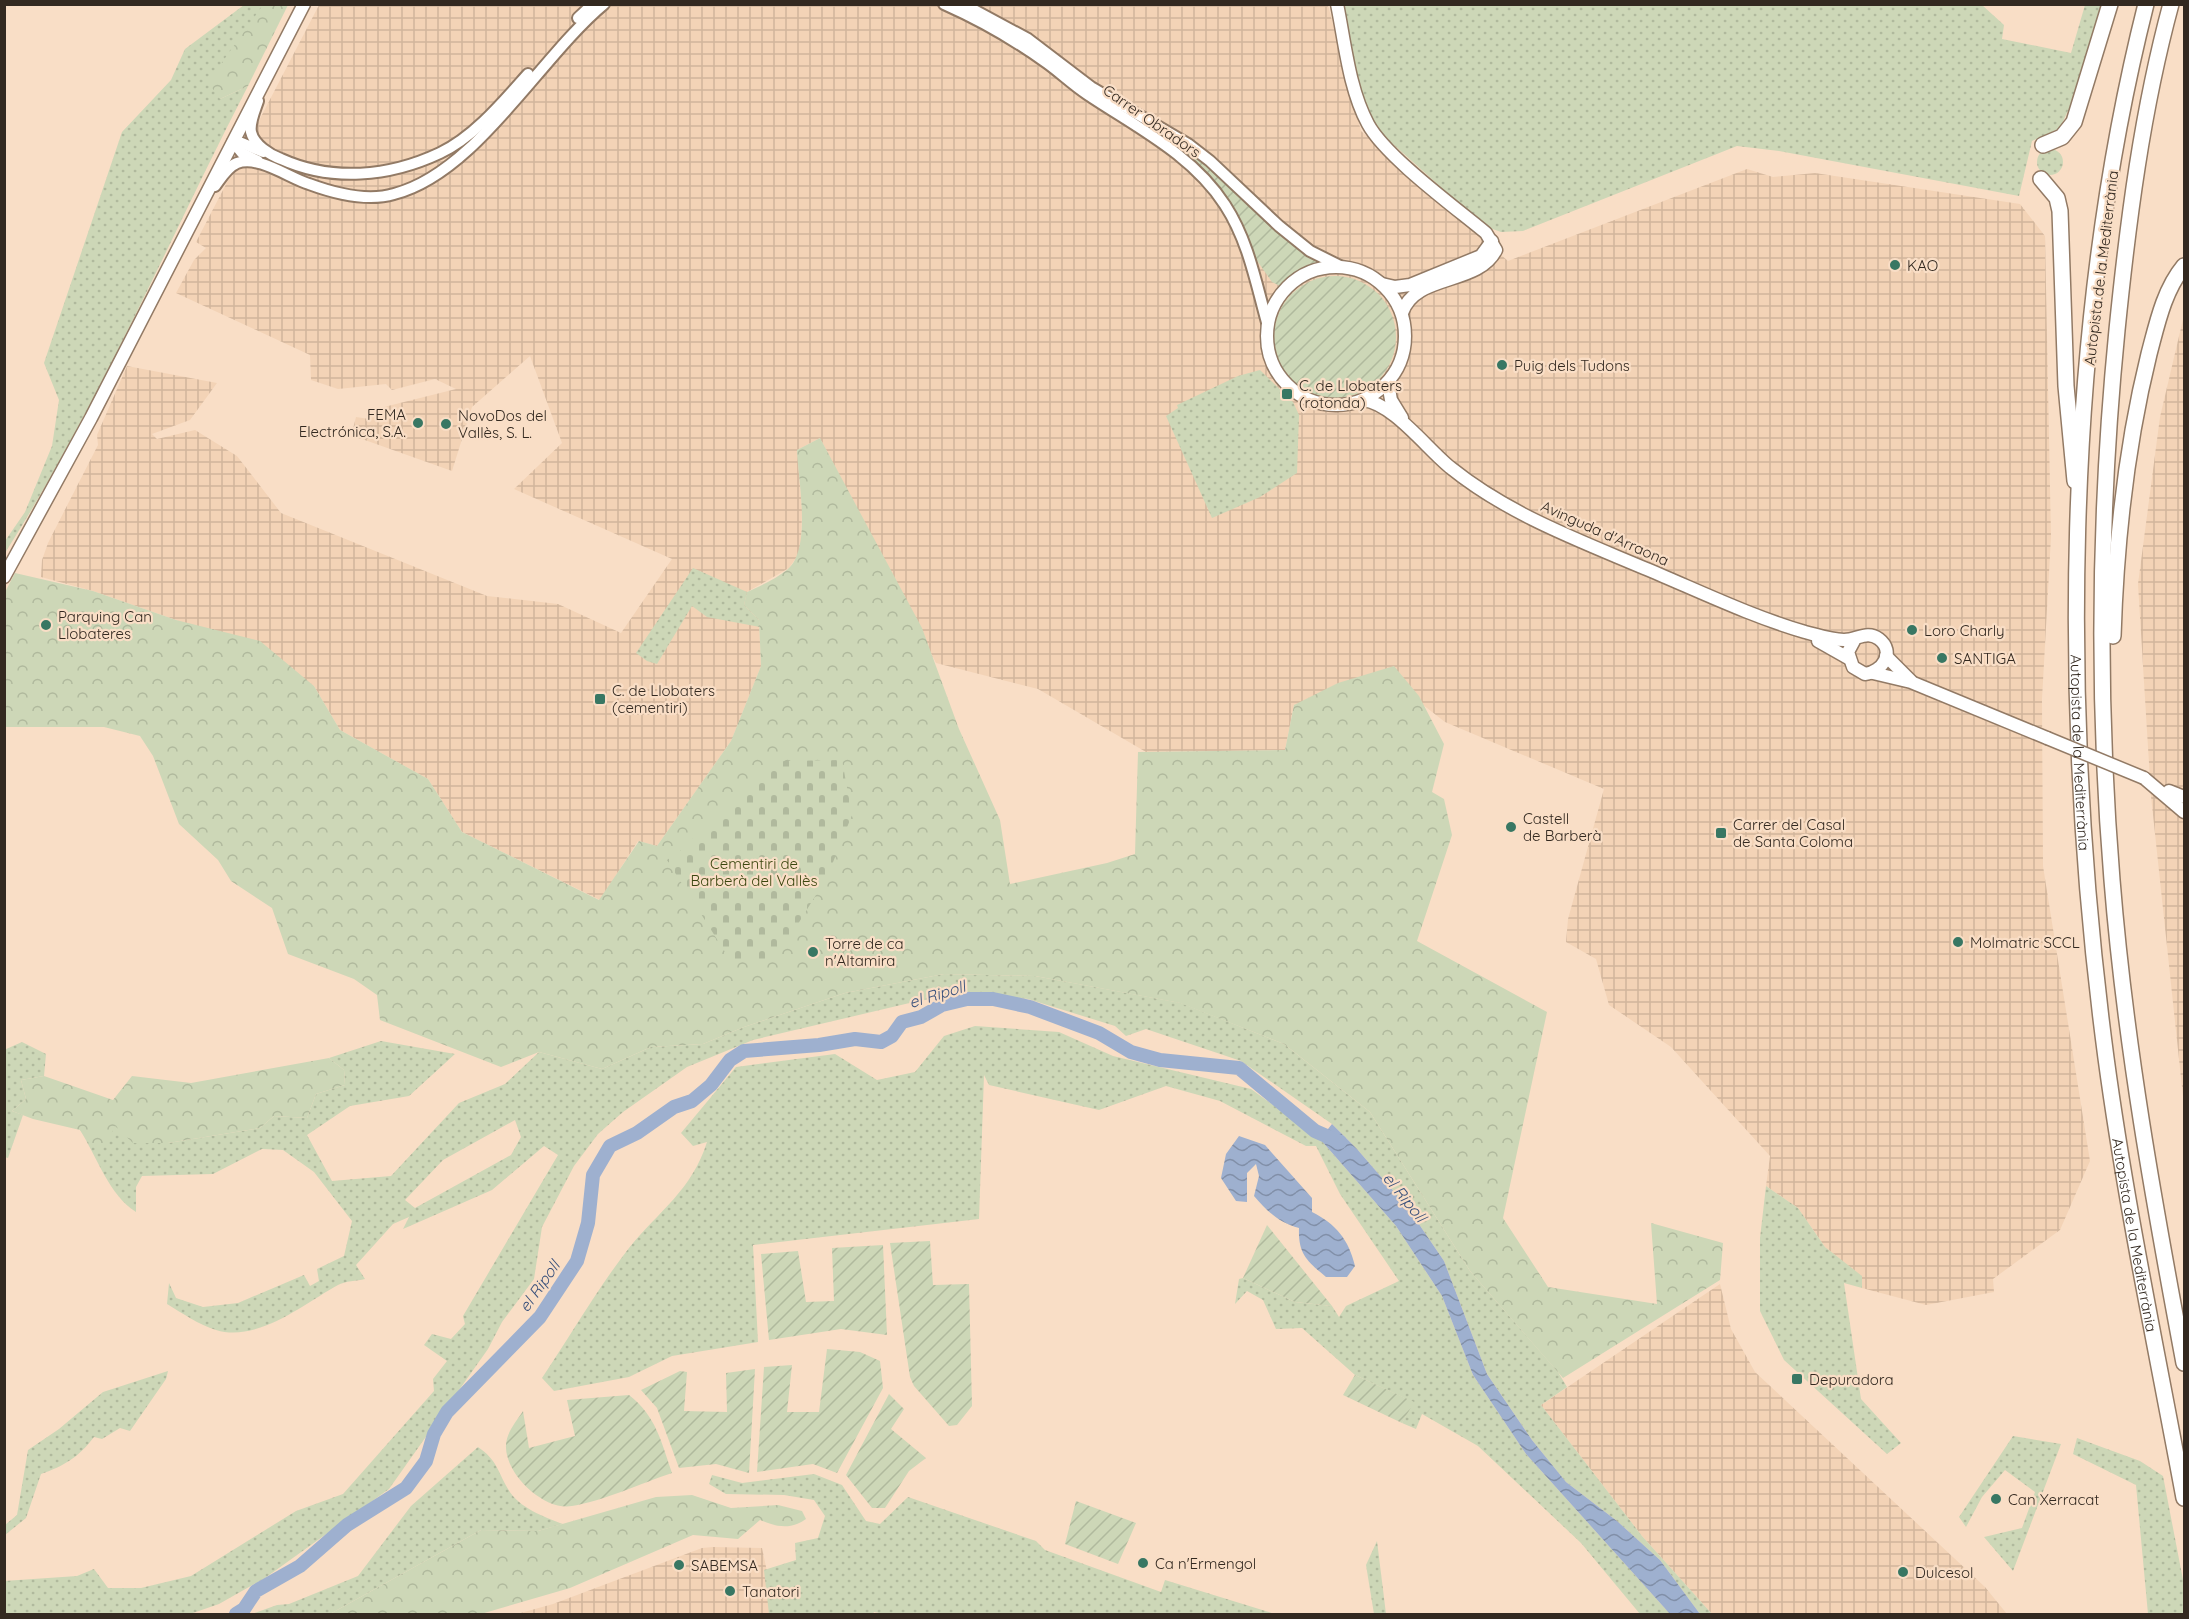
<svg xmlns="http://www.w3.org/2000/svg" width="2189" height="1619" font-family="Quicksand,sans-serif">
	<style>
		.industrial { fill: url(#industrial-grid) }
		.grass { fill: url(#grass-dots); fill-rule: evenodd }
		.forest { fill: url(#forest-crowns) }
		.cemetery { fill: url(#cemetery-stones) }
		.garden { fill: url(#garden-furrows) }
		.water { fill: url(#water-waves) }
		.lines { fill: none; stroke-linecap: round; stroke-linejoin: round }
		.river { stroke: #9eb0cf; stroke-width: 14 }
		.minor-casing { stroke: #927a65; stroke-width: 14 }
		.major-casing { stroke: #927a65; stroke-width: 15 }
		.highway-casing { stroke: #927a65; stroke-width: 18 }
		.minor { stroke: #fff; stroke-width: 10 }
		.major { stroke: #fff; stroke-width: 12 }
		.highway { stroke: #fff; stroke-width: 15 }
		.major-bridge-casing { stroke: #927a65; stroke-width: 15; stroke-linecap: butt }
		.major-bridge { stroke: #fff; stroke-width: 12 }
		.poi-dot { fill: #387763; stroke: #f9dec6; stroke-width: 2 }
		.labels { text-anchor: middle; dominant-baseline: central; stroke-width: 4.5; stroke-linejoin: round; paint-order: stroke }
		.street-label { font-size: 15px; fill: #332920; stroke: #f9dec6 }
		.poi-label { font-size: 15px; fill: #332920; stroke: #f9dec6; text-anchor: start }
		.park-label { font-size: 15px; fill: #3b460f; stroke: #f9dec6 }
		.water-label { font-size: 16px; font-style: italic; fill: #38507b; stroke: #f9dec6 }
	</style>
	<defs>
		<pattern id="industrial-grid" width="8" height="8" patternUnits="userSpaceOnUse" patternTransform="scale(1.5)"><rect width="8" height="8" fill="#f3d3b6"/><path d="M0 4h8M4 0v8" fill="none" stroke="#d1b59c"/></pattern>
		<pattern id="grass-dots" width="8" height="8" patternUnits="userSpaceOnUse" patternTransform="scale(1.5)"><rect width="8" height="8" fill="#cdd7b7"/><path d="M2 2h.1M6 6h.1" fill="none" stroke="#b0b99d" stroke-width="1.8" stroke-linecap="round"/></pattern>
		<pattern id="forest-crowns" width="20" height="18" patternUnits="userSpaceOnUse" patternTransform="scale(1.5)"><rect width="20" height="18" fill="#cdd7b7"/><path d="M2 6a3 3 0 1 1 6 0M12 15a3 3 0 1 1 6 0" fill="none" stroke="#b0b99d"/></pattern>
		<pattern id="cemetery-stones" width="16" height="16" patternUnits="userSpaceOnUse" patternTransform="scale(1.5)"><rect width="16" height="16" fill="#cdd7b7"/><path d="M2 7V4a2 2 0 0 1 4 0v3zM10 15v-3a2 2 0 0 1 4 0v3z" fill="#b0b99d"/></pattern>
		<pattern id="garden-furrows" width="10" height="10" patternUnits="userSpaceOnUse" patternTransform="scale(1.5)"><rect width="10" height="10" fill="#cdd7b7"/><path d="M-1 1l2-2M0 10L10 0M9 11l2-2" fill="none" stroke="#b0b99d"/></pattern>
		<pattern id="water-waves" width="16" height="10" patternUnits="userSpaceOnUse" patternTransform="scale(1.5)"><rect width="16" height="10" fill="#9eb0cf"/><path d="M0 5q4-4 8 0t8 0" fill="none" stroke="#818fa8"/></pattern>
	</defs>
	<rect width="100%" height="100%" fill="#f9dec6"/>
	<g class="industrial">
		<path d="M319 5H1328L1361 131 1508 261 1747 169 1773 177 1815 173 2020 204 2045 236 2051 537 2042 699 2043 866 2090 1161 2060 1230 1993 1279 1994 1292 1926 1305 1862 1288 1861 1276 1825 1247 1798 1208 1766 1186 1770 1156 1671 1047 1609 1005 1596 959 1566 942 1568 919 1604 789 1445 722 1382 673 1294 705 1285 750 1146 752 1038 689 936 663 820 438 797 450 802 510 801 551 789 568 747 592 759 620 761 666 731 741 657 846 638 841 600 900 462 832 428 779 340 730 314 686 176 620 93 591 41 577 42 560 48 543 98 445 97 435 127 366 217 383 190 420 152 434 157 439 195 430 237 456 281 513 487 596 558 604 621 633 672 559 514 489 562 443 530 356 472 407 452 471 362 439 351 437 356 417 369 419 372 410 456 389 435 379 392 390 386 384 338 389 311 380 310 355 176 293 194 260 206 248 196 242Z"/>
		<path d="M2184 315V1106L2151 796 2138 584 2160 417Z"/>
		<path d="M1720 1284 1731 1329 1755 1372 1985 1587 2007 1614H1712L1642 1536 1541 1405Z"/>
		<path d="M713 1547 762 1548 776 1614H517L553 1604 702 1548Z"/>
	</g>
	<g class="grass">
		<path d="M244 5 264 6 220 99 248 86C168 241 99 405 5 553V541L25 512 52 446 59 400 44 363 122 132 171 80 185 49Z"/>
		<path d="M1342 5H1982L2004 25 2002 39 2071 53 2085 5H2102L2071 104 2060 128 2032 141 2019 196 1779 151 1737 146 1523 231 1501 232 1484 226 1374 127 1363 100Z"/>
		<circle cx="2050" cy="162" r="13"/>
		<path d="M1260 370 1293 402 1299 415 1297 473 1260 497 1212 518 1166 416 1178 408 1177 405 1238 376Z"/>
		<path d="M693 568 747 592 744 605 759 620 760 627 707 617 692 606 657 664 647 661 636 653Z"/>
		<path d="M944 974 1035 976 1181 1003 1284 1044 1370 1112 1470 1271 1558 1372 1567 1387 1541 1405 1642 1536 1712 1614H1700L1660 1560 1617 1521 1566 1482 1532 1440 1487 1374 1444 1261 1408 1208 1357 1149 1332 1124 1241 1061 1146 1029 1126 1036 1115 1026 1028 999 976 993 918 1001 753 1040 687 1067 623 1112 598 1134 574 1166 542 1227 534 1279 502 1322 488 1349 389 1489 265 1578 219 1604 190 1614H5L4 1581 77 1576 94 1569 108 1588H141L191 1576 296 1511 343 1494 434 1391 433 1379 447 1361 424 1345 432 1334 451 1339 465 1324 463 1316 558 1155 544 1146 492 1190 403 1229 409 1217 393 1224 356 1265 365 1279C357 1281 345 1281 338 1285 305 1303 258 1343 216 1330 199 1325 182 1313 167 1304L169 1283 176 1298 203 1307 238 1303 304 1275 310 1286 319 1281 317 1269 344 1256 352 1221 314 1172 283 1150 262 1149 213 1174 142 1176 136 1187V1212C109 1195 97 1157 80 1130L115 1125 168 1143 260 1128 274 1116 307 1118 316 1094 345 1085 344 1070 329 1058 381 1041 455 1054 409 1096 350 1106 307 1135 332 1181 391 1176 459 1103 505 1084 539 1052 602 1069 651 1047 703 1044 744 1027 845 993ZM515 1120 521 1137 511 1155 415 1208 405 1200 443 1160Z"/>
		<path d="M975 1026 1059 1032 1113 1056 1251 1089 1320 1139 1396 1226 1442 1296 1473 1375 1526 1454 1670 1614H1640L1581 1543 1478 1446 1422 1414 1416 1429 1402 1423 1413 1402 1355 1375 1302 1328 1276 1329 1263 1300 1247 1291 1235 1304 1239 1279 1243 1278 1295 1302 1332 1306 1339 1317 1346 1306 1399 1281 1340 1194 1316 1146H1306L1220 1101 1166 1086 1099 1110 989 1085 984 1075 979 1219 753 1245 758 1342 672 1356 629 1377 554 1391 542 1378C571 1335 597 1289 629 1248 659 1211 692 1190 707 1142L693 1146 681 1133 736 1067 835 1054 877 1080 915 1072 944 1036Z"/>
		<path d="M22 1042 46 1054 44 1076 21 1080 26 1099 12 1111 23 1115 8 1158 4 1157V1050Z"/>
		<path d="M1766 1186 1798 1208 1825 1247 1862 1276V1288L1844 1283 1861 1399 1901 1443 1887 1454 1784 1360 1760 1311V1238Z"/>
		<path d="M168 1371 166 1379 130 1431 120 1428 102 1439 94 1437C79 1457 64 1466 41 1474L26 1518 5 1535V1525L17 1515 28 1450 59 1429 103 1392Z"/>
		<path d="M2013 1436 2061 1444 2013 1571 1984 1537 2022 1528 2035 1492 2005 1470 1982 1497 1966 1527 1959 1517Z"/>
		<path d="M2077 1438 2140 1461 2163 1476 2184 1585V1614H2148L2136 1485 2073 1454Z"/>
		<path d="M478 1447C497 1460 497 1470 508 1489 519 1508 544 1517 563 1524L538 1531 481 1530 330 1614H252L277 1605 289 1604 358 1576 411 1506Z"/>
		<path d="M814 1474 842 1485 866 1521 880 1524 908 1497 1036 1541 1045 1550 1161 1592 1165 1580 1275 1614H884L874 1612 873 1614H769L764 1570 796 1560 795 1543 818 1538 825 1516 814 1500 784 1495 726 1494 709 1484 712 1475 742 1483Z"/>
		<path d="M1377 1541 1386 1614H1374L1366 1565Z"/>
	</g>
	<g class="forest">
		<path d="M263 5H288L248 86 220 99 208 82Z"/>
		<path d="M820 438 922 628 959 729 1000 820 1010 884 1107 863 1135 854 1138 752 1285 750 1294 705 1338 683 1394 666 1419 696 1444 744 1432 792 1444 799 1452 835 1417 941 1547 1012 1503 1218 1548 1287 1657 1304 1651 1223 1723 1243 1720 1280 1563 1378 1470 1271 1370 1112 1284 1044 1180 1003 1035 976 944 974 845 993 744 1027 703 1044 651 1047 602 1069 539 1052 501 1067 380 1020 377 995 354 979 288 954 272 908 231 881 218 860 179 824 153 756 140 736 104 727H5L4 594 15 573 93 591 176 620 260 641 314 686 340 730 428 779 462 832 599 900 639 841 657 846 731 741 761 666 759 620 744 605 747 592C760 586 776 579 788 569 812 548 798 480 797 450Z"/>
		<path d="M329 1058 344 1070 345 1085 316 1094 307 1118 274 1116 260 1128 168 1143H133L115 1126 106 1144 95 1148 80 1130 33 1119 12 1111 26 1099 21 1080 44 1076 113 1100 132 1076 191 1083Z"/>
		<path d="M692 1495 731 1508 778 1505 802 1511 806 1519C791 1530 776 1527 760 1520L738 1539 693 1535 570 1588 481 1614H330L481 1530 538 1531 656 1497Z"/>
	</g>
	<path class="cemetery" d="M842 760 852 815 827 877 777 958 732 963 667 860 680 851 753 781 784 761Z"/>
	<g class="garden">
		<path d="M1157 133H1162C1221 170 1266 223 1322 264L1299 272 1280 286 1272 282 1253 255 1244 231Z"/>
		<circle cx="1335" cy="337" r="61"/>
		<path d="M1267 1225 1332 1306 1295 1302 1243 1278Z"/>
		<path d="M930 1241 933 1285 969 1284 972 1406 957 1425 949 1426 914 1386 910 1377 890 1243Z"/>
		<path d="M883 1245 887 1335 841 1329 769 1340 761 1254 798 1251 806 1302 834 1301 832 1248Z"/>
		<path d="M827 1349 860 1352 880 1361 883 1388 837 1473 813 1464 757 1472 764 1367 792 1365 787 1412H819Z"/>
		<path d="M755 1369 749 1473 716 1464 679 1468 657 1408 641 1390 680 1371 687 1372 684 1411 727 1412 726 1373Z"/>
		<path d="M1355 1375 1414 1402 1402 1423 1343 1395Z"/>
		<path d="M889 1394 904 1409 891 1429 926 1458 909 1471 885 1508H872L846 1475Z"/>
		<path d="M629 1395C656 1416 661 1441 672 1473 642 1483 603 1501 572 1506 545 1511 507 1476 506 1448 505 1434 516 1422 523 1411L529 1448 575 1436 567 1400Z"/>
		<path d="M1076 1501 1136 1523 1118 1564 1065 1544Z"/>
	</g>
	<g class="water">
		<path d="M1332 1124 1357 1149 1408 1208 1444 1261 1487 1374 1532 1440 1566 1482 1617 1521 1660 1560 1700 1614H1670L1526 1454 1473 1375 1442 1296 1396 1226 1320 1139Z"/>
		<path d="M1239 1136 1265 1145 1312 1198V1212C1336 1224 1349 1240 1355 1266L1347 1277H1326C1307 1261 1298 1254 1299 1228 1279 1223 1267 1211 1254 1196L1259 1176 1256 1164 1247 1173V1202L1236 1201 1221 1178 1226 1154Z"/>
	</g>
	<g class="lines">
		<path class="river" d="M236 1614 244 1609 256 1591 300 1566 347 1525 406 1488 426 1461 434 1434 447 1412 540 1317 577 1261 588 1223 593 1175 610 1146 637 1133 674 1107 692 1101 711 1085 730 1060 744 1051 819 1045 855 1039 881 1042 892 1036 902 1022 921 1017 942 1005 967 999H993L1030 1007 1099 1033 1131 1052 1160 1060 1239 1068 1315 1131 1340 1142"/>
		<defs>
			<g id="minor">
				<path d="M944 4C980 20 1015 40 1047 63 1061 73 1073 85 1087 94 1136 127 1192 154 1225 205 1249 242 1256 284 1268 326"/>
				<path d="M963 4 1028 39 1091 87 1188 144 1210 161 1279 226 1310 251 1340 266"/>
				<path d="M578 18 593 4"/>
				<path d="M258 101C255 110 249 123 251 132 254 145 270 155 281 159 332 182 389 177 440 153 474 137 503 102 528 74"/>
				<path d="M233 142 242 153 258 161"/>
				<path d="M233 142 242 143 263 152"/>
				<path d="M215 186C221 178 227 167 237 163 259 155 289 178 309 184 336 194 367 202 394 194 476 173 539 58 604 4"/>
			</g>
			<g id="major">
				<path d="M1337 4C1345 43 1349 89 1368 124 1385 156 1456 208 1486 233L1496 250C1478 286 1415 273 1402 313"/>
				<circle cx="1336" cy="336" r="69"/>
				<path d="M1382 284 1395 287 1410 285 1481 256 1492 241"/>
				<path d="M1388 383 1391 400 1402 418"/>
				<path d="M1363 400C1393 403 1428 450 1451 468 1508 514 1578 540 1644 568 1697 590 1750 616 1805 632 1817 635 1831 640 1844 640 1857 640 1867 630 1879 639 1896 652 1882 672 1865 674L1853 667 1848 652 1855 639"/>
				<path d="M4 577 91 418 304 4"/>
				<path d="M1818 641 1848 658"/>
				<path d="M1886 656 1911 681"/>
				<path d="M1873 673 1911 682 2047 738"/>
				<path d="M2144 778 2184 812"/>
				<path d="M2169 791 2184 797"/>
			</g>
			<g id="highway">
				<path id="s1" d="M2146 4C2062 337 2061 719 2106 1058 2126 1206 2157 1352 2184 1498"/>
				<path d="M2171 4C2142 111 2128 221 2117 330 2099 512 2097 698 2112 880 2125 1043 2154 1203 2184 1363"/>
				<path d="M2043 145 2062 137 2074 122 2110 4"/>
				<path d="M2041 179 2057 198 2060 211 2066 386 2075 481"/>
				<path d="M2113 636C2116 541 2126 447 2149 354 2157 324 2164 290 2184 266"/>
			</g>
		</defs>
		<use href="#minor" class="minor-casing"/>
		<use href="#major" class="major-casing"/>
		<use href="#highway" class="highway-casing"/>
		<use href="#minor" class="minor"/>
		<use href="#major" class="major"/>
		<use href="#highway" class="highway"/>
		<defs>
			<path id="major-bridge" d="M2047 738 2144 778"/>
		</defs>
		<use href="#major-bridge" class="major-bridge-casing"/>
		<use href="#major-bridge" class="major-bridge"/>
	</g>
	<g class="poi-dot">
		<circle cx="1895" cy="265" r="6"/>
		<circle cx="1502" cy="365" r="6"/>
		<rect x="1281" y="388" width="12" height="12" rx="3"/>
		<circle cx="418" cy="423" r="6"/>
		<circle cx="446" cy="424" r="6"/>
		<circle cx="46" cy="625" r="6"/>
		<circle cx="1912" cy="630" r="6"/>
		<circle cx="1942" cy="658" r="6"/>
		<rect x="594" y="693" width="12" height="12" rx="3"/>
		<circle cx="1511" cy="827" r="6"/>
		<rect x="1715" y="827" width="12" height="12" rx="3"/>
		<circle cx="1958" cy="942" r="6"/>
		<circle cx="813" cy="952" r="6"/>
		<rect x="1791" y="1373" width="12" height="12" rx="3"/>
		<circle cx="1996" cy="1499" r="6"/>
		<circle cx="1143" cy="1563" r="6"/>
		<circle cx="679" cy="1565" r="6"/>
		<circle cx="1903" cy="1572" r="6"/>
		<circle cx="730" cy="1591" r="6"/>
	</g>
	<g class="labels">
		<g class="street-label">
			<text transform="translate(1152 121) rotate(35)">Carrer Obradors</text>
			<text transform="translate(2101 268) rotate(-83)">Autopista de la Mediterrània</text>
			<text transform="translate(1605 533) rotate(24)">Avinguda d'Arraona</text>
			<text stroke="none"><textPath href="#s1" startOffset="754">Autopista de la Mediterrània</textPath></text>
			<text stroke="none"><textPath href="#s1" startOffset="1240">Autopista de la Mediterrània</textPath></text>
		</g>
		<g class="poi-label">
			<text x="1907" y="265">KAO</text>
			<text x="1514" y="365">Puig dels Tudons</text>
			<text x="1299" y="385">C. de Llobaters<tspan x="1299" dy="17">(rotonda)</tspan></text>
			<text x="406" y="414" text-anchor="end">FEMA<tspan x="406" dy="17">Electrónica, S.A.</tspan></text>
			<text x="458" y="415">NovoDos del<tspan x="458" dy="17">Vallès, S. L.</tspan></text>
			<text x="58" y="616">Parquing Can<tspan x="58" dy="17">Llobateres</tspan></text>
			<text x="1924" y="630">Loro Charly</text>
			<text x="1954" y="658">SANTIGA</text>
			<text x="612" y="690">C. de Llobaters<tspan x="612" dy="17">(cementiri)</tspan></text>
			<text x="1523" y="818">Castell<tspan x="1523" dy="17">de Barberà</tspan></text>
			<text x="1733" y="824">Carrer del Casal<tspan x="1733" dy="17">de Santa Coloma</tspan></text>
			<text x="1970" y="942">Molmatric SCCL</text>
			<text x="825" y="943">Torre de ca<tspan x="825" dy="17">n'Altamira</tspan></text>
			<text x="1809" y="1379">Depuradora</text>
			<text x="2008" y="1499">Can Xerracat</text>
			<text x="1155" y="1563">Ca n'Ermengol</text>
			<text x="691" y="1565">SABEMSA</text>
			<text x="1915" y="1572">Dulcesol</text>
			<text x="742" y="1591">Tanatori</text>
		</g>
		<g class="park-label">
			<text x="754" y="863">Cementiri de<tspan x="754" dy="17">Barberà del Vallès</tspan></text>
		</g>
		<g class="water-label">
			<text transform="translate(937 994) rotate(-17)">el Ripoll</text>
			<text transform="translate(1405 1197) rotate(51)">el Ripoll</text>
			<text transform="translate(539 1286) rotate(-55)">el Ripoll</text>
		</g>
	</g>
	<rect width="2189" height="1619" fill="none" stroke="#332920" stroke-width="12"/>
</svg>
